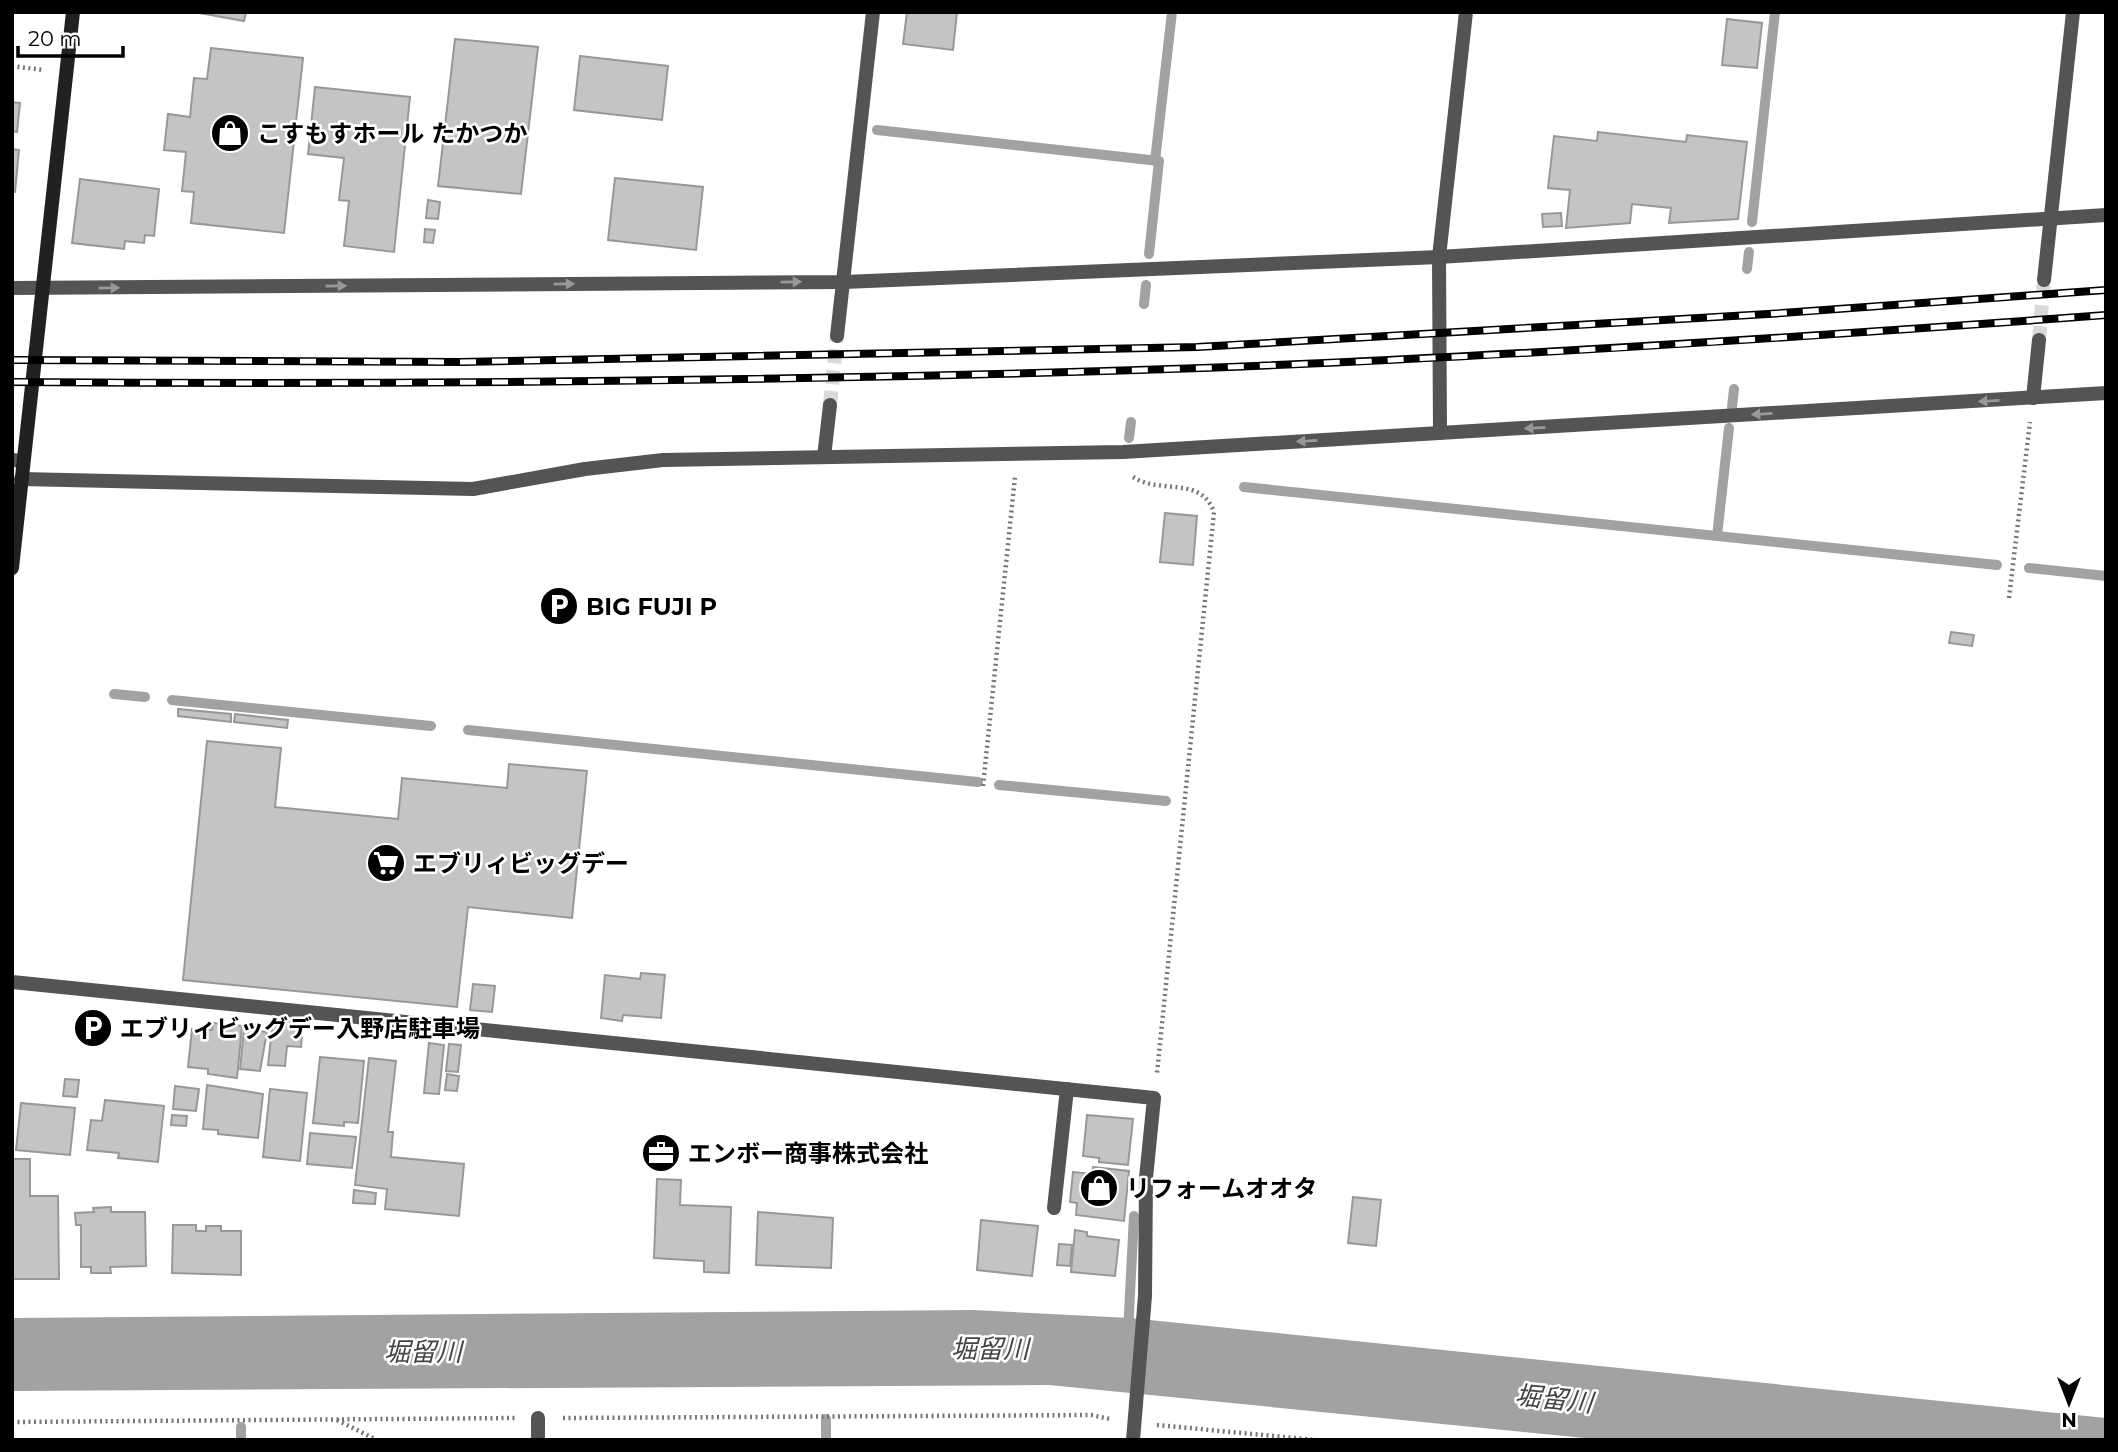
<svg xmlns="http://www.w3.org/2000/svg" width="2118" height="1452" font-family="Montserrat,'Noto Sans JP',sans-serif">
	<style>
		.water { fill: #a2a2a2 }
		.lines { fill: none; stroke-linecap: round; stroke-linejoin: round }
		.stream { stroke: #a2a2a2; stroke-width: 10 }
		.building { fill: #c4c4c4; stroke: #989898; stroke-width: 2 }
		.street-tunnel { stroke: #d9d9d9; stroke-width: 14; stroke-dasharray: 14 7; stroke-linecap: butt }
		.path { stroke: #767676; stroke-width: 4.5; stroke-dasharray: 2 3.5; stroke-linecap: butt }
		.street { stroke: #545454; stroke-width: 14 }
		.secondary { stroke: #212121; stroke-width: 14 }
		.rail-casing { stroke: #000; stroke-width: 8 }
		.rail { stroke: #fff; stroke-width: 5; stroke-dasharray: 16; stroke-linecap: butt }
		.oneway { fill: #989898 }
		.labels { text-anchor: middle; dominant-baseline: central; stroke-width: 5; stroke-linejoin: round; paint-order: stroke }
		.poi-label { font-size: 24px; font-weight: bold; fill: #000; stroke: #fff; text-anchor: start }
		.water-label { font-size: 26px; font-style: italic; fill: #434343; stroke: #fff }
	</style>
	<rect width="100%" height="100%" fill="#fff"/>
	<path class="water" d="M973 1310 1130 1318 2106 1418V1440H1604L1049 1385 12 1391V1318Z"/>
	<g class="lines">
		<g class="stream">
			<path d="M877 130 1159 161 1149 254"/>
			<path d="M1155 161 1172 12"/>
			<path d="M1752 222 1775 12"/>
			<path d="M1747 269 1749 252"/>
			<path d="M1144 304 1146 285"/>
			<path d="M1732 407 1734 389"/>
			<path d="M1129 438 1131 422"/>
			<path d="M1244 487 1997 565"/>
			<path d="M1717 536 1729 428"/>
			<path d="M2029 568 2106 576"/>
			<path d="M114 694 145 697"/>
			<path d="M172 700 431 726"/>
			<path d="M468 730 978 782"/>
			<path d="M999 785 1166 801"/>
			<path d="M1128 1332 1134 1216"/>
			<path d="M241 1440V1427"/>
			<path d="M826 1440V1419"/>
		</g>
	</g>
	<g class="building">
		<path d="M194 12H246L244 21Z"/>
		<path d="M907 12H957L953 50 903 44Z"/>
		<path d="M1727 19 1762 23 1757 68 1722 65Z"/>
		<path d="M455 39 538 47 521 194 438 186Z"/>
		<path d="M211 48 303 58 284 233 191 223 194 192 182 191 186 152 164 150 168 114 190 117 194 78 207 79Z"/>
		<path d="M580 56 668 66 662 120 574 110Z"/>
		<path d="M315 87 410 97 394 252 344 246 349 201 339 200 344 158 308 154Z"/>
		<path d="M12 102 20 103 17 132 12 131Z"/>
		<path d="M1598 132 1686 142 1687 135 1747 142 1738 219 1669 223 1671 208 1632 204 1630 223 1566 228 1570 190 1548 188 1554 136 1597 141Z"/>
		<path d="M12 149 19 150 15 192H12Z"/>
		<path d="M615 178 703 187 696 250 608 240Z"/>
		<path d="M80 179 159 189 154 236 145 235 144 243 125 241 124 249 72 243Z"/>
		<path d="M428 200 440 202 438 219 426 218Z"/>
		<path d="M1561 213 1562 226 1543 227 1542 214Z"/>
		<path d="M425 229 435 230 433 243 424 242Z"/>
		<path d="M1165 513 1197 516 1193 565 1160 562Z"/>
		<path d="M1951 632 1974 635 1972 646 1949 643Z"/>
		<path d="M178 709 231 714V722L178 716Z"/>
		<path d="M235 714 288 720 287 728 234 722Z"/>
		<path d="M207 741 281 748 275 807 398 819 402 778 507 788 509 764 587 771 572 918 468 907 457 1007 183 980Z"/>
		<path d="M641 973 665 975 661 1018 623 1015 622 1021 601 1018 605 975 640 979Z"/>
		<path d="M473 984 495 986 492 1012 470 1010Z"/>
		<path d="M273 1019 303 1022 301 1047 287 1046 285 1066 268 1065Z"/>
		<path d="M213 1023 242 1026 237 1078 208 1074V1069L188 1067 192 1029 212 1030Z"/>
		<path d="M244 1029 267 1032 260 1071 240 1069Z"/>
		<path d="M429 1043 444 1045 439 1094 424 1093Z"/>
		<path d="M449 1044 461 1045 458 1072 446 1071Z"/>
		<path d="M320 1057 364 1061 358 1123 344 1122V1126L313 1123Z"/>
		<path d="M369 1058 396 1061 388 1132H393L391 1157 464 1164 459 1216 385 1209 387 1189 355 1185Z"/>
		<path d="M447 1074 459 1076 457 1091 445 1090Z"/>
		<path d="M65 1079 79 1080 77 1097 63 1096Z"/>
		<path d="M207 1085 263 1094 258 1138 218 1134V1130L203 1129Z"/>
		<path d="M175 1086 199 1089 196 1111 173 1109Z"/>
		<path d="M270 1089 307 1093 300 1161 263 1157Z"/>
		<path d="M105 1100 164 1106 158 1162 118 1158 119 1153 87 1150 91 1120 102 1121Z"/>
		<path d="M21 1103 75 1108 70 1155 16 1150Z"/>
		<path d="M172 1115 187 1116 186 1126 171 1125Z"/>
		<path d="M1087 1115 1133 1119 1128 1165 1099 1162V1158L1083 1156Z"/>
		<path d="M310 1133 356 1137 352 1168 307 1164Z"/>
		<path d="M654 1144H668L667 1161H654Z"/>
		<path d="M12 1159H30V1196H58L59 1279H12Z"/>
		<path d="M1093 1167 1129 1171 1124 1221 1076 1215 1077 1203 1070 1202 1073 1172 1092 1174Z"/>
		<path d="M657 1179 681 1180 680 1205 731 1207 729 1273 704 1272V1261L654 1258Z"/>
		<path d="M354 1190 376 1193 375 1204 353 1203Z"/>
		<path d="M1353 1197 1381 1200 1376 1246 1348 1243Z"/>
		<path d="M111 1207V1212H145L146 1266 110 1267 111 1273H91V1267H81V1225H76L75 1213 94 1212 93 1208Z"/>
		<path d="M758 1212 833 1218 831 1268 756 1265Z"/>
		<path d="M981 1220 1038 1226 1032 1276 977 1270Z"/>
		<path d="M173 1225H196V1231H206V1226H221V1231H241V1275L172 1273Z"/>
		<path d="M1075 1230 1087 1232V1236L1119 1240 1115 1276 1071 1272Z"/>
		<path d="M1059 1244 1072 1245 1070 1266 1057 1265Z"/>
	</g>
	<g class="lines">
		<g class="street-tunnel">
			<path d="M2039 340 2044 280"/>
			<path d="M830 405 837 336"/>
		</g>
		<g class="path">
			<path d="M12 66 43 70"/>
			<path d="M1133 477C1161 495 1200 475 1214 512L1157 1073"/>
			<path d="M2009 598 2030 422"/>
			<path d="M983 786 1015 477"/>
			<path d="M563 1418 1091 1415 1110 1419"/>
			<path d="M337 1420 377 1440"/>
			<path d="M12 1422 515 1418"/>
			<path d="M1157 1425 1316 1440"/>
		</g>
		<g class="street">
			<path d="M2044 280 2073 12"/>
			<path d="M12 288 844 282 1439 257 2106 215"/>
			<path d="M837 336 873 12"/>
			<path d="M2033 398 2039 340"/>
			<path d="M1440 433 1439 257 1466 12"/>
			<path d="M824 457 830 405"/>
			<path d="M12 460 23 461"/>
			<path d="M21 479 473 489 585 469 663 460 1123 452 2106 393"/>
			<path d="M12 982 1154 1098 1146 1178 1145 1296 1133 1440"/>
			<path d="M1054 1208 1067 1089"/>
			<path d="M538 1440V1418"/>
		</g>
		<path class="secondary" d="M12 568 73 12"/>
		<defs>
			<g id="rail">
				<path d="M12 360 461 362 1197 347 1768 314 2106 290"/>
				<path d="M12 382C409 385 806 381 1202 368 1503 357 1805 337 2106 315"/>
			</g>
		</defs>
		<use href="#rail" class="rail-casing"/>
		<use href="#rail" class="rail"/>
	</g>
	<defs><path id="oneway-solid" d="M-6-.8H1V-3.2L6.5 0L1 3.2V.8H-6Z" transform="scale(1.75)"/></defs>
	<g class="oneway">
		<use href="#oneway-solid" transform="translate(791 282) rotate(-1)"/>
		<use href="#oneway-solid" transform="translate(564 284) rotate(-1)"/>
		<use href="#oneway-solid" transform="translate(336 286) rotate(-1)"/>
		<use href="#oneway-solid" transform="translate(109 288) rotate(-1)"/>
		<use href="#oneway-solid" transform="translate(1989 401) rotate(177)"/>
		<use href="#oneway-solid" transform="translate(1762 414) rotate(177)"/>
		<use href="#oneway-solid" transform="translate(1535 428) rotate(177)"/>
		<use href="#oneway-solid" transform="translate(1307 441) rotate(177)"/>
	</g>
	<defs>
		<symbol id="shop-disc" viewBox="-11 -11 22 22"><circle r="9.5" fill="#000" stroke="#fff"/><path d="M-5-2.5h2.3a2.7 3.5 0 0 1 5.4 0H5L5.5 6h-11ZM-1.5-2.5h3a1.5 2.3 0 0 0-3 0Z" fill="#fff"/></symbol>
		<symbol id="parking-disc" viewBox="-11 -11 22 22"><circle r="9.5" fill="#000" stroke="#fff"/><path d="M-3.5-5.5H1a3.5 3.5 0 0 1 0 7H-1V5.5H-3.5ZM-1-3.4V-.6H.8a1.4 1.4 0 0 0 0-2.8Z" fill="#fff"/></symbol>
		<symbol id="supermarket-disc" viewBox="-11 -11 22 22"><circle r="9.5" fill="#000" stroke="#fff"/><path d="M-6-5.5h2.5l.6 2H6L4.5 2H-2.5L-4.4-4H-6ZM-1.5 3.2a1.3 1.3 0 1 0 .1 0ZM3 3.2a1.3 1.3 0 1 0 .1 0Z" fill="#fff"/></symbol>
		<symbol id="office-disc" viewBox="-11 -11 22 22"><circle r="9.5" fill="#000" stroke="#fff"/><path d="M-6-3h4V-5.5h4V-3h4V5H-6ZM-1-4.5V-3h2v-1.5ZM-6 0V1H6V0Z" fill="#fff"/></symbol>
	</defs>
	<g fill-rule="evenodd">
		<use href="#shop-disc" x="208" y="111" width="44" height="44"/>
		<use href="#parking-disc" x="537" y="584" width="44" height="44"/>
		<use href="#supermarket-disc" x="364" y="841" width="44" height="44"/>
		<use href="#parking-disc" x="71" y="1006" width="44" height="44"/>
		<use href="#office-disc" x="639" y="1131" width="44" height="44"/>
		<use href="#shop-disc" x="1077" y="1166" width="44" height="44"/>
	</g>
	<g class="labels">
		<g class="poi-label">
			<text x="257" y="133">こすもすホール たかつか</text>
			<text x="586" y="606">BIG FUJI P</text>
			<text x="413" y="863">エブリィビッグデー</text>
			<text x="120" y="1028">エブリィビッグデー入野店駐車場</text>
			<text x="688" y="1153">エンボー商事株式会社</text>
			<text x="1126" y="1188">リフォームオオタ</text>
		</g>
		<g class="water-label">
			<text x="990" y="1349">堀留川</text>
			<text x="423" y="1352">堀留川</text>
			<text transform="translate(1554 1399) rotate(6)">堀留川</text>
		</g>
	</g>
	<rect width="2118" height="1452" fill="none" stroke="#000000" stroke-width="28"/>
	<g transform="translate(2069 1403) rotate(180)" stroke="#ffffff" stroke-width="5" paint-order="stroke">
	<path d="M0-5L12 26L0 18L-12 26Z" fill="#000000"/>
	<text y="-10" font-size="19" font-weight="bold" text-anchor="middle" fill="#000000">N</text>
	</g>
	<path d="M18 46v10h105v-10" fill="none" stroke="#000000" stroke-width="3.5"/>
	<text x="28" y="46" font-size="21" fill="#000000" stroke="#ffffff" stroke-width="5" paint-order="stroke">20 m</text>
</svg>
